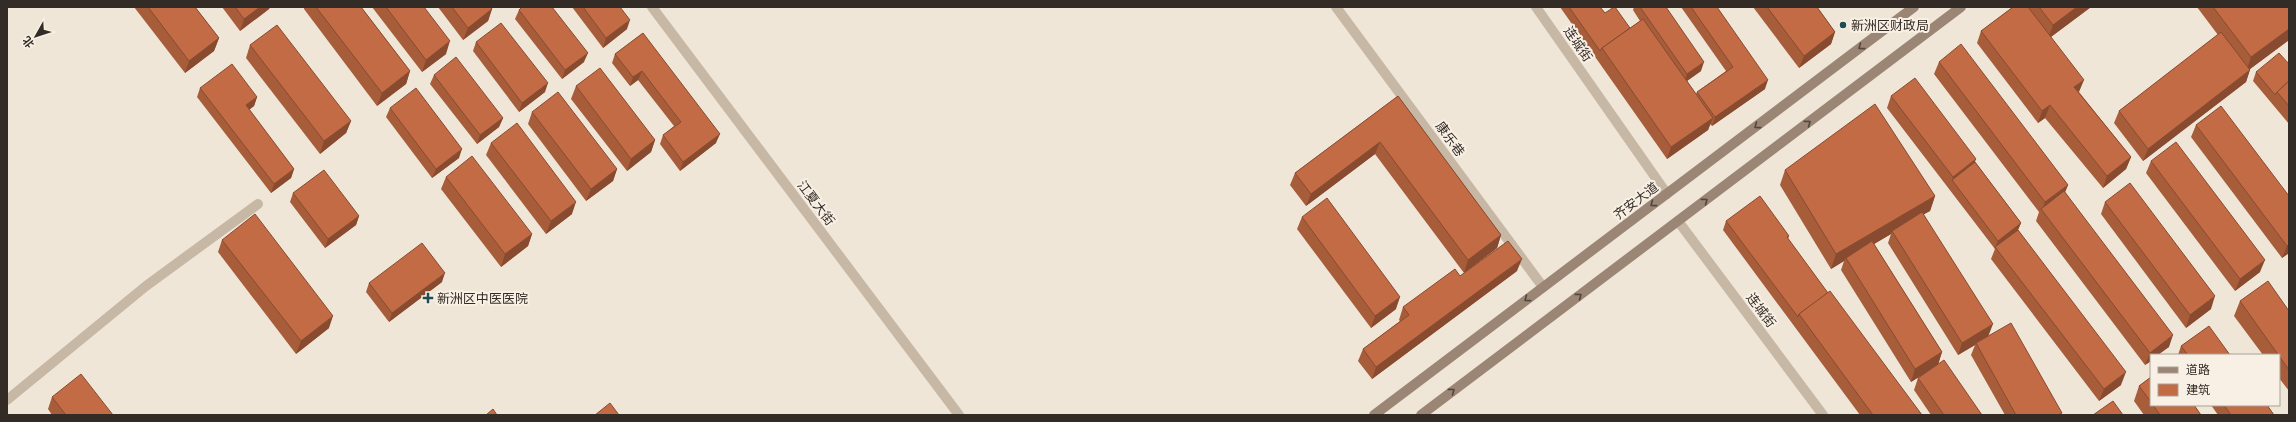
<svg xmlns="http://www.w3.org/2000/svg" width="2296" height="422" font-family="Roboto,'Noto Sans SC',sans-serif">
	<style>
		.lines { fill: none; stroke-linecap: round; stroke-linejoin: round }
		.minor { stroke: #c7b7a5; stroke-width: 10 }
		.tertiary { stroke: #c7b7a5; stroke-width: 10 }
		.secondary { stroke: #9b8676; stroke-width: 10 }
		.wall { fill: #a75c3a }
		.shaded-wall { fill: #884b30 }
		.building { fill: #c26b44; stroke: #884b30 }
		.oneway { stroke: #52463e }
		.poi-dot { fill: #1d4c53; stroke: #f8f0e4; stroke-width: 1.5 }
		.labels { text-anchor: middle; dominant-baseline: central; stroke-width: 4; stroke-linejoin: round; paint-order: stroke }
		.poi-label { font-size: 13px; fill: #332b26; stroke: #f8f0e4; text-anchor: start }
		.street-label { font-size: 13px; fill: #332b26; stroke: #f8f0e4 }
	</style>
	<rect width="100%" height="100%" fill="#f0e6d8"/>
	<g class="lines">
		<g class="minor">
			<path d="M1336 7 1543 287"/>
			<path d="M1536 7 1667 194"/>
			<path d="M1678 221 1823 415"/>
			<path d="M7 400 146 286 258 204"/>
		</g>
		<path class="tertiary" d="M652 7 959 415"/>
		<g class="secondary">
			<path d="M1374 415 1914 7"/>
			<path d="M1421 415 1961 7"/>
		</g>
	</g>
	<g class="wall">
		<path d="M134 7H195L219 38 214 51 185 73Z"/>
		<path d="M222 7H270L269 9 240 31Z"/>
		<path d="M304 7H361L410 71 406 84 377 106 304 9Z"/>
		<path d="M372 7H424L446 54 422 72Z"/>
		<path d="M438 7H491L492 9 488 21 463 40Z"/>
		<path d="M572 7H620L627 29 603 48Z"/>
		<path d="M1560 7H1600L1605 13 1630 28 1640 21 1633 10 1634 7H1666L1701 71 1687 81 1696 94 1697 92 1726 71 1681 7H1717L1765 89 1712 126 1710 124 1708 130 1667 159Z"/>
		<path d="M1753 7H1817L1835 32 1831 44 1799 68Z"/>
		<path d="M2013 7H2091L2051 37 2079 92 2131 157 2126 169 2103 188 2045 118 2038 123 1977 43 1981 31Z"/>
		<path d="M2197 7H2289V40L2250 69 2246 82 2143 161 2114 123 2119 111 2218 35Z"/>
		<path d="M519 10 584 62 562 79 515 19Z"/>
		<path d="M643 33 716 143 680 171 660 144 663 135 674 126 638 80 630 86 612 63 615 54Z"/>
		<path d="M476 42 545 92 519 112 473 51Z"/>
		<path d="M250 45 351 121 346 133 320 154 246 58Z"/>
		<path d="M1939 62 2068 185 2065 192 2169 347 2151 355V361L2145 365 2036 221 2039 212 1934 74Z"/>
		<path d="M2289 64V124L2253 81 2256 72Z"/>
		<path d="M434 75 503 118 499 127 477 144 430 84Z"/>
		<path d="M576 86 655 140 651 152 627 171 571 99Z"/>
		<path d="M200 88 257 97 254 106 249 110 294 169 291 178 271 193 197 97Z"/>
		<path d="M1398 96 1501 235 1497 248 1464 273 1375 154 1306 206 1290 185 1295 173Z"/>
		<path d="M1891 96 1975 162 2021 223 2018 230 2121 385 2099 401 1991 259 1995 249 1887 108Z"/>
		<path d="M390 108 459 158 432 178 386 117Z"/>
		<path d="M532 112 617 169 613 181 586 201 528 124Z"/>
		<path d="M2196 125 2289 196V253L2282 258 2191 137Z"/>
		<path d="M491 143 572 214 546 234 486 155Z"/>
		<path d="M2151 161 2260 272 2235 291 2146 173Z"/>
		<path d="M1785 170 1935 196 1930 211 1923 214 1988 336 2061 415H2005L1971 355 1975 345 1958 355 1888 243 1891 234 1874 244 1942 352 1938 364 1982 415H1931L1914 390 1918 378 1934 367 1911 382 1841 270 1844 261 1831 269 1780 185Z"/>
		<path d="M446 177 532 234 528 246 501 267 441 189Z"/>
		<path d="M293 193 359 216 356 225 325 248 290 202Z"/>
		<path d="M2105 202 2211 309 2186 328 2101 214Z"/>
		<path d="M1302 217 1396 309 1371 328 1297 229Z"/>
		<path d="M1726 221 1789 236 1788 239 1828 293 1922 415H1860L1723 230Z"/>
		<path d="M222 240 329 328 296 354 218 252Z"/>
		<path d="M1517 271 1372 379 1358 361 1363 349 1400 321 1399 320 1403 307 1460 276Z"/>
		<path d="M442 282 389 322 366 292 369 283Z"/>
		<path d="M2240 301 2289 311V391L2279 378V355H2263L2234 316Z"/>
		<path d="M2181 346 2230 355H2178Z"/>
		<path d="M2151 377V405H2194L2201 415H2144L2134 401 2139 386Z"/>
		<path d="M52 397 113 415H52L48 409Z"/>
		<path d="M2211 405H2267L2274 415H2218Z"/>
	</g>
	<g class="shaded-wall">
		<path d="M260 7H270L269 9 240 31 244 19Z"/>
		<path d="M2077 7H2091L2048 39 2053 25Z"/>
		<path d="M492 9 488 21 463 40 468 28Z"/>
		<path d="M630 20 627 29 603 48 606 38Z"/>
		<path d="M2289 29V40L2246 72 2251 57Z"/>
		<path d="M1835 32 1831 44 1799 68 1804 56Z"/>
		<path d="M219 38 214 51 185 73 189 61Z"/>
		<path d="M450 41 446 54 422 72 426 60Z"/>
		<path d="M588 53 584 62 562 79 565 70Z"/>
		<path d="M1704 62 1701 71 1684 83 1687 74Z"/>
		<path d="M2250 70 2246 82 2143 161 2148 149Z"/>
		<path d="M410 71 406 84 377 106 382 93Z"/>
		<path d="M642 71 638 80 630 86 633 77Z"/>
		<path d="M1768 80 1765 89 1712 126 1715 117Z"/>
		<path d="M2084 80 2079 92 2074 87Z"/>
		<path d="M548 83 545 92 519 112 522 103Z"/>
		<path d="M257 97 254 106 243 114 246 105Z"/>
		<path d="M2050 105 2045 118 2038 123 2042 111Z"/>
		<path d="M503 118 499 127 477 144 480 135Z"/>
		<path d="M1713 118 1708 130 1667 159 1671 147Z"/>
		<path d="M351 121 346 133 320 154 324 141Z"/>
		<path d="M720 134 716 143 680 171 683 162Z"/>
		<path d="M655 140 651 152 627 171 631 159Z"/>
		<path d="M1380 142 1375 154 1306 206 1311 194Z"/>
		<path d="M462 149 459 158 432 178 436 169Z"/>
		<path d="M2131 157 2126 169 2103 188 2107 176Z"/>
		<path d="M1976 159 1972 171 1952 180 1953 177Z"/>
		<path d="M294 169 291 178 271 193 274 184Z"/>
		<path d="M617 169 613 181 586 201 591 189Z"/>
		<path d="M2068 185 2063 197 2042 211 2045 202Z"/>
		<path d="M1935 196 1930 211 1893 232 1892 231 1891 234 1847 260 1846 258 1844 261 1831 269 1836 254Z"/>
		<path d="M576 202 572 214 546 234 551 221Z"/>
		<path d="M359 216 356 225 325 248 328 239Z"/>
		<path d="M2021 223 2017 232 1995 247 1994 250 1998 241Z"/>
		<path d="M532 234 528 246 501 267 505 254Z"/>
		<path d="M1501 235 1497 248 1464 273 1468 260Z"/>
		<path d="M2289 244V253L2282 258 2287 246Z"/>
		<path d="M1522 259 1517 271 1372 379 1376 367Z"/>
		<path d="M2265 260 2260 272 2235 291 2240 279Z"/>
		<path d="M445 273 442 282 389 322 392 313Z"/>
		<path d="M2215 296 2211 309 2186 328 2190 315Z"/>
		<path d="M1400 297 1396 309 1371 328 1375 316Z"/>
		<path d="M333 316 329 328 296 354 301 341Z"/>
		<path d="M1993 324 1988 337 1976 343 1975 345 1958 355 1962 343Z"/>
		<path d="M2173 335 2169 347 2158 355H2151V361L2145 365 2150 353Z"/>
		<path d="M1942 352 1938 365 1911 382 1915 369Z"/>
		<path d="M2126 372 2121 385 2099 401 2104 389Z"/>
	</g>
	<g class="building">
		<path d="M148 7H195L219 38 189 61Z"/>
		<path d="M235 7H260L244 19Z"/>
		<path d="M316 7H361L410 71 382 93Z"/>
		<path d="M386 7H424L450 41 426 60Z"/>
		<path d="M452 7H491L492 9 468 28Z"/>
		<path d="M522 7H552L588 53 565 70 519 10Z"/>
		<path d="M583 7H620L630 20 606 38Z"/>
		<path d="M1569 7H1600L1605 13 1614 7H1615L1630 28 1602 48 1600 51Z"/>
		<path d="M1640 7H1666L1704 62 1687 74Z"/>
		<path d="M1691 7H1717L1768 80 1715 117 1697 92 1733 67Z"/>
		<path d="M1767 7H1817L1835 32 1804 56Z"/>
		<path d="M2013 7H2028L2084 80 2074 87 2131 157 2107 176 2050 105 2042 111 1981 31Z"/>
		<path d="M2039 7H2077L2053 25Z"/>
		<path d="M2213 7H2289V29L2251 57Z"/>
		<path d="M1643 19 1713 118 1671 147 1602 48Z"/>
		<path d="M501 23 548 83 522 103 476 42Z"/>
		<path d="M277 25 351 121 324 141 250 45Z"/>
		<path d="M2221 32 2250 70 2148 149 2119 111Z"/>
		<path d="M643 33 720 134 683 162 663 135 681 122 642 71 633 77 615 54Z"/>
		<path d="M1961 44 2068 185 2045 202 1939 62Z"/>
		<path d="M2279 53 2289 64V81L2277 92 2275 95 2256 72Z"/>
		<path d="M456 57 503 118 480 135 434 75Z"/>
		<path d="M232 64 257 97 246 105 294 169 274 184 200 88Z"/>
		<path d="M600 68 655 140 631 159 576 86Z"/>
		<path d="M1915 78 1976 159 1953 177 1891 96Z"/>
		<path d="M2289 81V106L2277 92Z"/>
		<path d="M416 88 462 149 436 169 390 108Z"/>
		<path d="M558 92 617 169 591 189 532 112Z"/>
		<path d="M1398 96 1501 235 1468 260 1380 142 1311 194 1295 173Z"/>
		<path d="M1875 104 1935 196 1836 254 1785 170Z"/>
		<path d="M2221 106 2289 196V244L2287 246 2196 125Z"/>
		<path d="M517 123 576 202 551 221 491 143Z"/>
		<path d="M2176 142 2265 260 2240 279 2151 161Z"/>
		<path d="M472 156 532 234 505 254 446 177Z"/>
		<path d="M1975 162 2021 223 1998 241 1952 180Z"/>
		<path d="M324 170 359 216 328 239 293 193Z"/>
		<path d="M2130 183 2215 296 2190 315 2105 202Z"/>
		<path d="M2064 191 2173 335 2150 353 2041 209Z"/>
		<path d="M1760 196 1789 236 1787 237 1828 293 1799 314 1798 317 1726 221Z"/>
		<path d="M1327 198 1400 297 1375 316 1302 217Z"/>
		<path d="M1922 212 1993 324 1962 343 1892 231Z"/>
		<path d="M255 214 333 316 301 341 222 240Z"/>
		<path d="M2018 230 2126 372 2104 389 1995 247Z"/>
		<path d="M1508 241 1522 259 1376 367 1363 349 1409 315 1403 307 1455 269 1460 276Z"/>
		<path d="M1872 241 1942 352 1915 369 1846 258Z"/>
		<path d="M422 243 445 273 392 313 369 283Z"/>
		<path d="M2268 281 2289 311V370L2240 301Z"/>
		<path d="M1830 291 1922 415H1873L1799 314Z"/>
		<path d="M2011 323 2062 413 2058 415H2016L1976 343Z"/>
		<path d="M2209 326 2230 355H2188L2181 346Z"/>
		<path d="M1944 360 1982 415H1944L1918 378Z"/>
		<path d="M81 374 113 415H66L52 397Z"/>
		<path d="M2151 377V402L2139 386Z"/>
		<path d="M2113 401 2123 415H2093Z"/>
		<path d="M610 403 619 415H595Z"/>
		<path d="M2153 405H2194L2201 415H2160Z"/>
		<path d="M2224 405H2267L2274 415H2231Z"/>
		<path d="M493 409 497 415H486Z"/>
	</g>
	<defs><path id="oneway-chevron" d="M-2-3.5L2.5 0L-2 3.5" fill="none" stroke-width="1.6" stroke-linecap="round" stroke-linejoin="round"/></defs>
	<g class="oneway">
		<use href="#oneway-chevron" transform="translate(1861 47) rotate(143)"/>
		<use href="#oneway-chevron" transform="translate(1808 123) rotate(-37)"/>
		<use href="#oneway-chevron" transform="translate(1757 126) rotate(143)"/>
		<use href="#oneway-chevron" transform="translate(1705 201) rotate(-37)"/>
		<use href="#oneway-chevron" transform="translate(1653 204) rotate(143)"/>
		<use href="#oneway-chevron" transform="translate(1579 296) rotate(-37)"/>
		<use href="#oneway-chevron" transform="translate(1527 299) rotate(143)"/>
		<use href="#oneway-chevron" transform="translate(1452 391) rotate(-37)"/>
	</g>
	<g class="poi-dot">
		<circle cx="1843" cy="25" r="4"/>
		<path d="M426 292h4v4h4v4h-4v4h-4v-4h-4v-4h4z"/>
	</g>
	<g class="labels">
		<g class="poi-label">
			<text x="1851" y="25">新洲区财政局</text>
			<text x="437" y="298">新洲区中医医院</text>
		</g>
		<g class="street-label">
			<text transform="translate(1578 44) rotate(55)">连城街</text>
			<text transform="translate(1450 139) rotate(54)">康乐巷</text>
			<text transform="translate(1636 201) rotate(-37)">齐安大道</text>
			<text transform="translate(816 203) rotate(53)">江夏大街</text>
			<text transform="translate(1761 310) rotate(53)">连城街</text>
		</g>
	</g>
	<rect width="2296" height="422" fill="none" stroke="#332b26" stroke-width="16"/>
	<rect x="2150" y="354" width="130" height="52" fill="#f8f0e4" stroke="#a9a198"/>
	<rect x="2158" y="367" width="20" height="6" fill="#9b8676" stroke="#a9a198"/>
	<text x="2186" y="374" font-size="12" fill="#332b26">道路</text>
	<rect x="2158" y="384" width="20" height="12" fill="#c26b44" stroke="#a9a198"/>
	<text x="2186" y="394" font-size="12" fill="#332b26">建筑</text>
	<g transform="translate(36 36) rotate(231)" stroke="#f8f0e4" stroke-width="3" paint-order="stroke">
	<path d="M0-3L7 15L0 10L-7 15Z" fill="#332b26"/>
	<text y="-6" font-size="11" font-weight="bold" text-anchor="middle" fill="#332b26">北</text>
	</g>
</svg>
